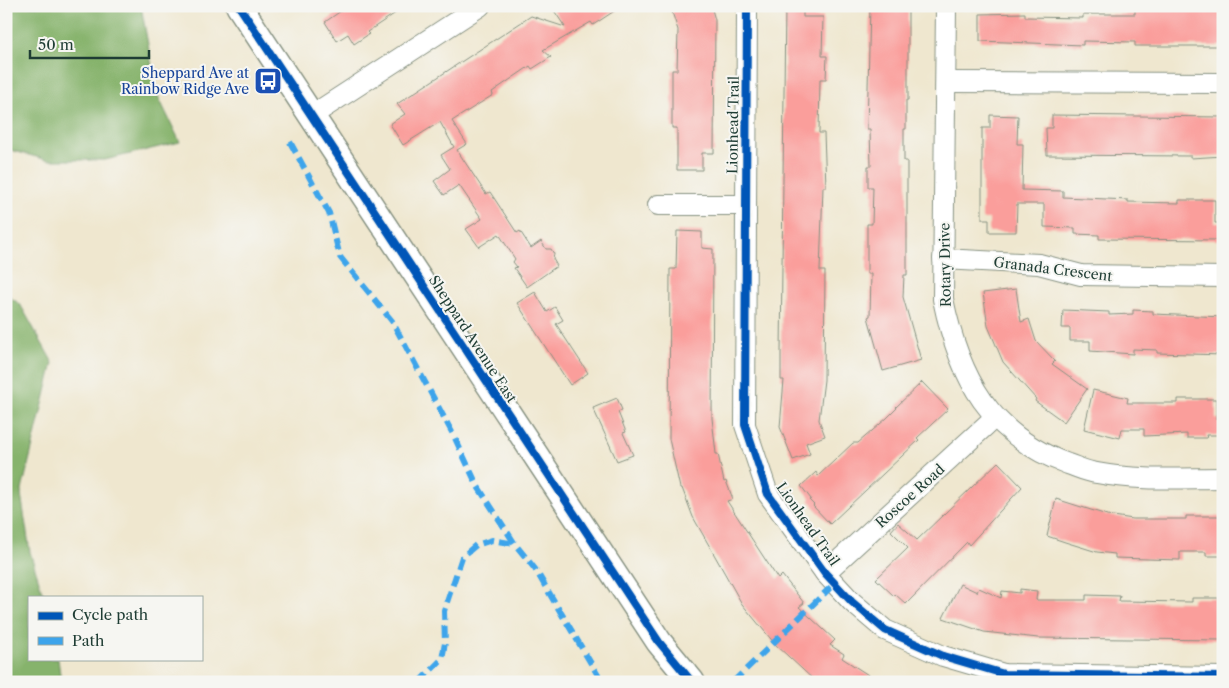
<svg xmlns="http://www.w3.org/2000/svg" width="1229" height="688" font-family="'Libre Caslon Text',serif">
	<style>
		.forest { fill: #86b36c; stroke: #527850 }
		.building { fill: #fa9e9b }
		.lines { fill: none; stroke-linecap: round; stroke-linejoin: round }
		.minor-casing { stroke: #879282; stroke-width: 22 }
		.major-casing { stroke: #879282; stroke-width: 28 }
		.minor { stroke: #fff; stroke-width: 20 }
		.major { stroke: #fff; stroke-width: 25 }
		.quiet { stroke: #3da4eb; stroke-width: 6; stroke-dasharray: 12 6; stroke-linecap: butt }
		.cycleway-casing { stroke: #f6f6f2; stroke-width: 11 }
		.cycleway { stroke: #0057b8; stroke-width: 8 }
		.labels { text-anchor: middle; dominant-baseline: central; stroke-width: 4; stroke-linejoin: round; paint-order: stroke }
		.transit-label { font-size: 14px; fill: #164399; stroke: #f6f6f2; text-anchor: end }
		.street-label { font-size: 14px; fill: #1f3d34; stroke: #f6f6f2 }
	</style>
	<rect width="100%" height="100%" fill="#f6f6f2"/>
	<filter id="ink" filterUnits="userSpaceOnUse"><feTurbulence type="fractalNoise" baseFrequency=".02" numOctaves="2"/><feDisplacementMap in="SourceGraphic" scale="10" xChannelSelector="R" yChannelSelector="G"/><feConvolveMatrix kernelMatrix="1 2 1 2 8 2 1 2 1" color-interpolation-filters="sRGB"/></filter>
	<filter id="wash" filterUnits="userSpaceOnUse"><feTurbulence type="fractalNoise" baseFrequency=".0096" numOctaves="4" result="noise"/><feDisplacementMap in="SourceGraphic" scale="20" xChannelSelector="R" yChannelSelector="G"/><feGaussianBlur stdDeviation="1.12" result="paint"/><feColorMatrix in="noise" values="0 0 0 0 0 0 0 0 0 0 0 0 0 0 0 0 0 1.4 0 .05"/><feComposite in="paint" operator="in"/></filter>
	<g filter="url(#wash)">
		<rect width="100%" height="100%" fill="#efe7cf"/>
		<g class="forest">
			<path d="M6 6H141L157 94 180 142 105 160H48L6 149Z"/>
			<path d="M6 295 20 304 53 363 21 494 30 552 44 597H29V659H58L61 682H6Z"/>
		</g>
		<g id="blocks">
			<g class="building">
				<path d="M348 6H406L367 32 369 34 354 44 348 34 337 41 325 22Z"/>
				<path d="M551 6H622L593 25 591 22 543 50 551 57 532 69 530 66 492 92 493 95 452 121 467 144 457 150 486 194 490 192 517 233 520 231 531 248 541 241 546 249H551L554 254 553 259 557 266 527 287 514 268 517 267 513 262 515 259 499 234 479 247 466 229 482 219 459 185 444 195 434 181 450 169 441 155 454 147 440 122 403 145 390 124 405 114 397 104 531 16 565 27Z"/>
				<path d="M670 6H711L715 20 714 153H702V170H677V128H672V70H677L678 30Z"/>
				<path d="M785 6H803V17H823L822 56H827L826 79H820L819 133H824L826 187H823L820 271H825L824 380 819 420 825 436 806 443 810 454 793 460 780 427 784 380H781V353Z"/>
				<path d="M870 6H908V100H906V129H904V161H907V275H904L903 297 921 360 883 371 868 317 870 316 871 274H867V224H872L873 187H868V166H871L870 129H867Z"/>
				<path d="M1135 7 1223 8V46H1135V42L1083 41V45L980 41V14L1025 13V17L1083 18V14H1135Z"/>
				<path d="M990 115 1018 116 1017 144H1023L1022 190 1063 191V197L1128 200V202L1179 203V200H1215V223H1223V240L1099 239V235L1075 234V228L1044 227V204H1017L1016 232H989V219H982V128H990Z"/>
				<path d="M1052 115 1223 117V156L1191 158V156L1047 155 1046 128H1052Z"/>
				<path d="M677 231 702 232V248L713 249 712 418 716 454H718L724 482 726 481 733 499 727 501 778 579 782 575 804 603 799 607 835 640 830 645 844 654 842 658 879 682H816L775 644 742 604 693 517 682 488H680L669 439 670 269H676Z"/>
				<path d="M1016 289 1021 322 1029 319 1036 341 1055 361 1052 364 1087 389 1064 422 1035 401 1036 399 1003 362 988 326 983 293Z"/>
				<path d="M535 292 547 312 555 307 563 320 556 324 588 373 570 385 517 303Z"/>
				<path d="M1063 310 1109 312V315L1133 314V310L1153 311V314L1223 317V355L1157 353V350L1133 349V354L1090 351V341H1070V328H1062Z"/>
				<path d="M922 382 948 409 917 438 919 440 830 524 813 506 814 505 809 500 811 499 801 486 816 472 818 476 853 443H858L887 418 897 408 896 407Z"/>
				<path d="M1093 390 1128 398 1127 403H1178V399H1216V419H1223V435H1206L1207 438H1187V434L1144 436V429H1122L1120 438 1084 429Z"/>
				<path d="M617 398 622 410 618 412 626 432 623 433 633 455 617 461 593 408Z"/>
				<path d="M998 462 1022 487 969 545 967 542 906 604 895 594 894 596 876 579 908 548 891 531 898 523 917 540Z"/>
				<path d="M1056 499 1107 515 1133 519H1186V516H1223V556H1206V552H1180V560L1115 558V554L1097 552 1065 542 1047 536Z"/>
				<path d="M960 584 977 592 979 588 1001 598 1002 591 1020 593V589L1037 591 1036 600H1086V595L1120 596 1119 601 1192 602V598H1223V640L1038 638 984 632 943 618Z"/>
			</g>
		</g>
	</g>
	<g filter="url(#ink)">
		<use href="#blocks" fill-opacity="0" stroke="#879282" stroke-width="1"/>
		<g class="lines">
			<defs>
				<g id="minor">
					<path d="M747 6 745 425 768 494 825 573 852 602 885 630 943 656 1004 674 1223 677"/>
					<path d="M946 6 943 299C959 377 990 436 1068 464 1077 467 1087 472 1097 473 1138 481 1181 478 1223 478"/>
					<path d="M946 82 1223 83"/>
					<path d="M311 116 480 6"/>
					<path d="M658 205H745"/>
					<path d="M943 259 1039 264 1081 275 1223 277"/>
					<path d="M825 573 994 418"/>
				</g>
				<path id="major" d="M239 6 659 642 692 682"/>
			</defs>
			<use href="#minor" class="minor-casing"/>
			<use href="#major" class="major-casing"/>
			<use href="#minor" class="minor"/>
			<use href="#major" class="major"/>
			<g class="quiet">
				<path d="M290 142 329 213 340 257 392 321 454 436 477 485 515 544 535 569 602 682"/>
				<path d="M419 682 442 659 445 643 444 611 462 557 476 545 492 540 515 544"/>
				<path d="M733 682 834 584"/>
			</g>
			<defs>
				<g id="cycleway">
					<path d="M239 6 659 642 692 682"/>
					<path d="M747 6 745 425 768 494 825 573 852 602 885 630 943 656 1004 674 1223 677"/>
				</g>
			</defs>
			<use href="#cycleway" class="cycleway-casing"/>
			<use href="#cycleway" class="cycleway"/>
		</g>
	</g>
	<defs>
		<symbol id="bus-square" viewBox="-11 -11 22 22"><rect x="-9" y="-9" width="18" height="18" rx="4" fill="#1a4fb4" stroke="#f6f6f2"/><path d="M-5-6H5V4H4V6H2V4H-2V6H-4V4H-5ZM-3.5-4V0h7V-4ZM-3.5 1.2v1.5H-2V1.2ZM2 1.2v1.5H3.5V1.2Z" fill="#fff"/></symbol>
	</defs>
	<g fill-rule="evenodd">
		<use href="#bus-square" x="252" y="65" width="32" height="32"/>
	</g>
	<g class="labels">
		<g class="transit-label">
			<text x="249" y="73">Sheppard Ave at<tspan x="249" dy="16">Rainbow Ridge Ave</tspan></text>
		</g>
		<g class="street-label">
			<text transform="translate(733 125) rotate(-89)">Lionhead Trail</text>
			<text transform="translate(945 265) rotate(-91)">Rotary Drive</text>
			<text transform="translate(1053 269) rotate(7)">Granada Crescent</text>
			<text transform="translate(473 339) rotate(57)">Sheppard Avenue East</text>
			<text transform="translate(910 496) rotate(-42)">Roscoe Road</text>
			<text transform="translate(808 524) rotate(55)">Lionhead Trail</text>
		</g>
	</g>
	<rect width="1229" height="688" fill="none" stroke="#f6f6f2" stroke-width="25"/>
	<rect x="28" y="596" width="175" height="65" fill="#f6f6f2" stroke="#a0aca6"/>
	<rect x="38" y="612" width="25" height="8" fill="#0057b8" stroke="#a0aca6"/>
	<text x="72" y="620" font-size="15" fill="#1f3d34">Cycle path</text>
	<rect x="38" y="637" width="25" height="8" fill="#3da4eb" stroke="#a0aca6"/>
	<text x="72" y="646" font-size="15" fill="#1f3d34">Path</text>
	<path d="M30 50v8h119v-8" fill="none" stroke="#1f3d34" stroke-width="2.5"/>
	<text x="38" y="50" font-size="15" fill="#1f3d34" stroke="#f6f6f2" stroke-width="4" paint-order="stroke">50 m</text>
</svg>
